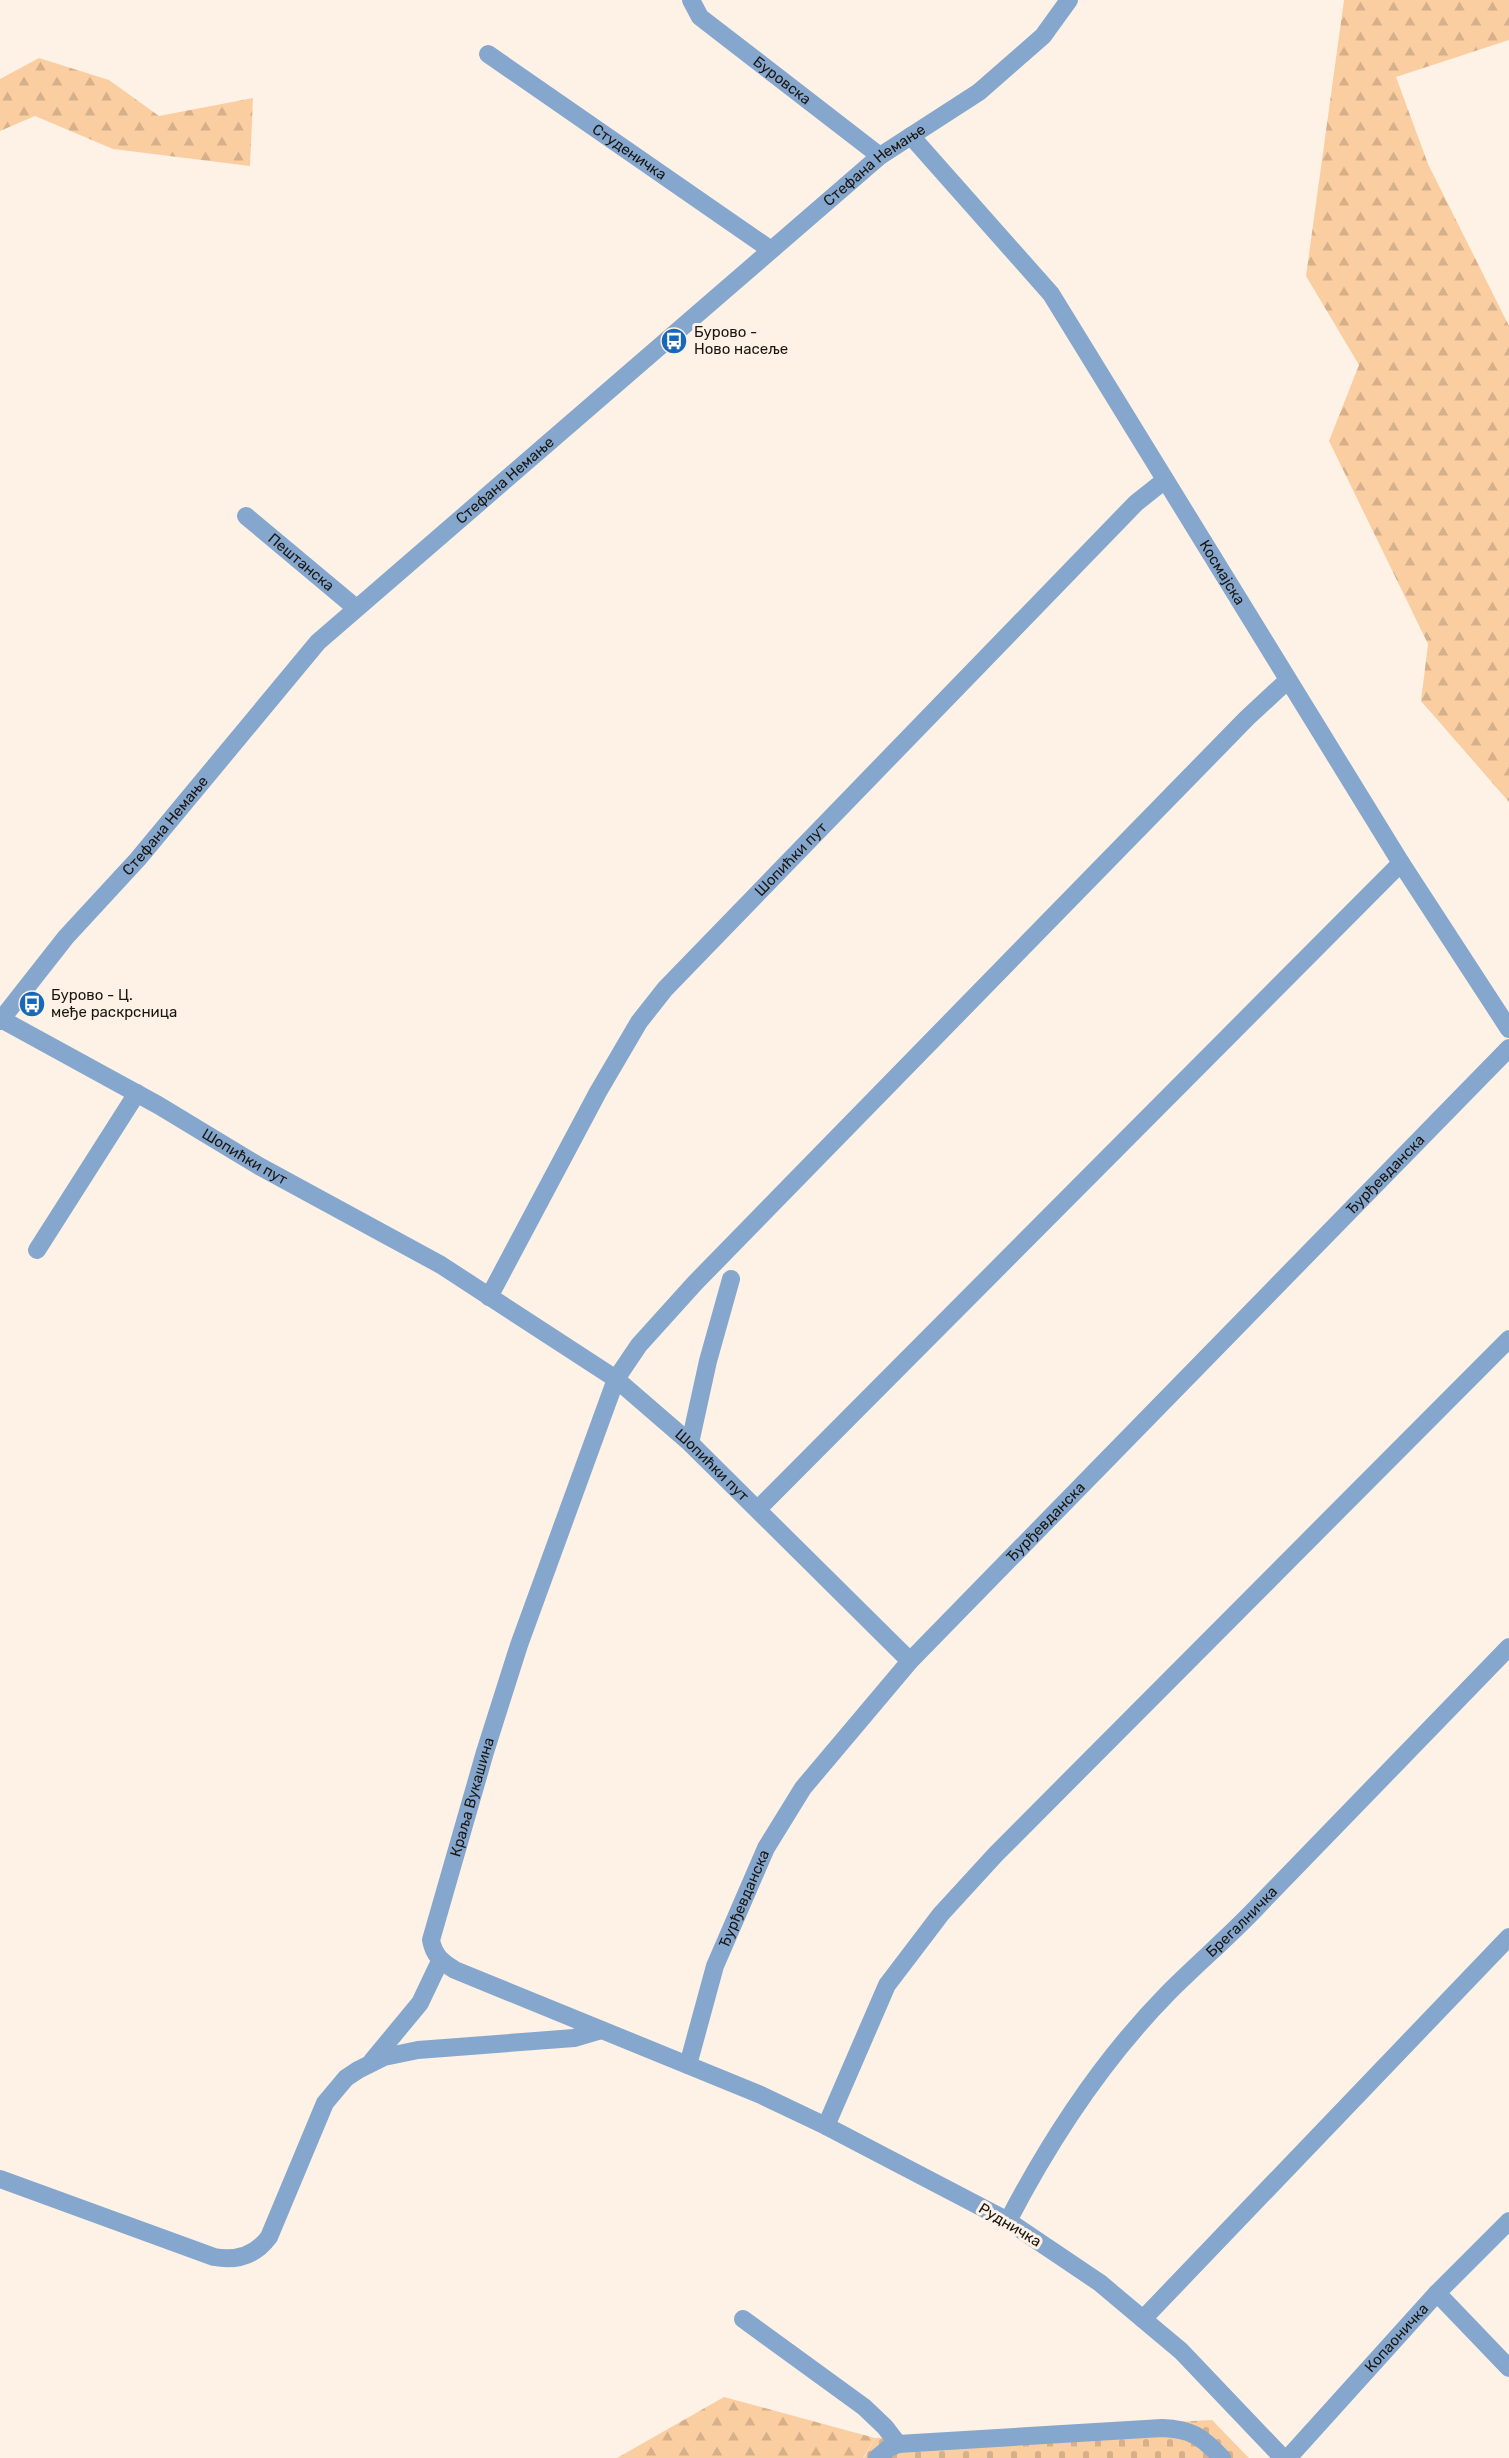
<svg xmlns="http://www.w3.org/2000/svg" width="1509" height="2458" font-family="Rubik,sans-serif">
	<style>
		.forest { fill: url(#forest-firs) }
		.cemetery { fill: url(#cemetery-stones) }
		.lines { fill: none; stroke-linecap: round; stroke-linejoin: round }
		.minor { stroke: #85a7ce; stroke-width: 18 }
		.labels { text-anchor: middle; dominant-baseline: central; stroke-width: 6; stroke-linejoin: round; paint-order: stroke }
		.street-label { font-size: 15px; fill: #1a1612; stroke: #fef2e7 }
		.poi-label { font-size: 15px; fill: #1a1612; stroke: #fef2e7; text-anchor: start }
	</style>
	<defs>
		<pattern id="forest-firs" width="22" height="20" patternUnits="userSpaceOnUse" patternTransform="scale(1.5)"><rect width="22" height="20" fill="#facea1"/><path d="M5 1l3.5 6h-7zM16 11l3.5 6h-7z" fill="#d6b08a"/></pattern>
		<pattern id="cemetery-stones" width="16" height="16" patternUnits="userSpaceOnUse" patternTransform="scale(1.5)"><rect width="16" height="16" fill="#facea1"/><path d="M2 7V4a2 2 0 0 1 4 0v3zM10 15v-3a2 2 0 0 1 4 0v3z" fill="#d6b08a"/></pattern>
	</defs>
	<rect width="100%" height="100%" fill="#fef2e7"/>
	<g class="forest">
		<path d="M1344 0H1509V40L1396 77 1428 164 1509 326V802L1421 701 1428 644 1329 441 1359 365 1306 276Z"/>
		<path d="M39 58 109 80 159 116 253 98 250 166 113 149 35 116 0 131V79Z"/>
		<path d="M724 2397 875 2438 863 2458H617Z"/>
	</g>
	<path class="cemetery" d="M1212 2420 1249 2458H864L875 2438Z"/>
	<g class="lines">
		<g class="minor">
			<path id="s1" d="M691 0 700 17 880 156"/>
			<path id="s2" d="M488 54 771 250"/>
			<path id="s3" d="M911 136 1051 294 1401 863 1509 1029"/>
			<path id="s4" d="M246 516 356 608"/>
			<path id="s5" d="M1 1019 158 1105 259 1166 441 1265 616 1379 690 1443 910 1661"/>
			<path id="s6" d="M0 1021 66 937 138 859 318 642 880 156 979 92 1043 36 1069 0"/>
			<path d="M37 1250 137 1093"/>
			<path id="s7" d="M489 1297 598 1092 639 1022 665 989 1136 503 1165 480"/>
			<path d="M690 1443 708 1361 731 1279"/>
			<path d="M758 1509 1401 863"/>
			<path d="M372 2061 420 2003 440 1961"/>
			<path id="s8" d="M688 2065 715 1966 766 1848 803 1788 910 1661 1509 1048"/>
			<path d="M826 2126 887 1985 941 1914 996 1854 1509 1339"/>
			<path d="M0 2179 214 2257C236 2261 255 2256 269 2237L325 2103 346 2078 358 2070 384 2057 418 2050 574 2038 601 2030"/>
			<path id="s9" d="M1008 2221C1051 2138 1103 2059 1169 1992 1199 1962 1231 1935 1260 1904 1343 1818 1426 1733 1509 1647"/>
			<path d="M1437 2293 1509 2368"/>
			<path d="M743 2319 864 2407 885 2427 898 2444"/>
			<path d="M1143 2319 1509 1937"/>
			<path d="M877 2458 889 2448 898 2444 1162 2428C1192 2429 1202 2437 1222 2458"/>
			<path id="s10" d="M1283 2458 1181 2351 1100 2283 1008 2221 826 2126 761 2095 455 1970C442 1962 434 1956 431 1940L485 1752 519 1645 616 1379 639 1345 695 1283 1247 718 1288 680"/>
			<path id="s11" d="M1288 2458 1437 2293 1509 2221"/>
		</g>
	</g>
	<defs>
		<symbol id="bus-disc" viewBox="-11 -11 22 22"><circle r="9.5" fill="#1868b7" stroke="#fef2e7"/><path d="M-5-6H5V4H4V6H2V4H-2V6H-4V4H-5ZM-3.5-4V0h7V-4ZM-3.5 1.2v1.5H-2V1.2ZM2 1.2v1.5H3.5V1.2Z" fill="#fff"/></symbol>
	</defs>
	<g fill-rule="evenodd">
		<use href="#bus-disc" x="659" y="326" width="30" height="30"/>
		<use href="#bus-disc" x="17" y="989" width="30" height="30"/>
	</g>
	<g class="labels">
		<g class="street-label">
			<text stroke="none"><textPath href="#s1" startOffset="123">Буровска</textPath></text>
			<text stroke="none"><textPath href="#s2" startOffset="172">Студеничка</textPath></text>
			<text stroke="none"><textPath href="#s6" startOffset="1228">Стефана Немање</textPath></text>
			<text stroke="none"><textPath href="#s6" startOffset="742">Стефана Немање</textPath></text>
			<text stroke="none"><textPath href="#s4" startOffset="72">Пештанска</textPath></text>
			<text stroke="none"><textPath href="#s3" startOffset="538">Космајска</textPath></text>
			<text stroke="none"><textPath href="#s6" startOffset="256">Стефана Немање</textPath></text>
			<text stroke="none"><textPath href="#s7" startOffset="536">Шопићки пут</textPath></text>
			<text stroke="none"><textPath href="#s5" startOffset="280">Шопићки пут</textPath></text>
			<text stroke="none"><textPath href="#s8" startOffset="1148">Ђурђевданска</textPath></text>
			<text stroke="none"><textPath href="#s5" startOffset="842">Шопићки пут</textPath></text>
			<text stroke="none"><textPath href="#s8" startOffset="662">Ђурђевданска</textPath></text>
			<text stroke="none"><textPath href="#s10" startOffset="1161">Краља Вукашина</textPath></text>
			<text stroke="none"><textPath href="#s8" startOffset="176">Ђурђевданска</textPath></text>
			<text stroke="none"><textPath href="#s9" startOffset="382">Брегалничка</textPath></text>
			<text transform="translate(1010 2225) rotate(31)">Рудничка</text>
			<text stroke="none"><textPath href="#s11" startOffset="162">Копаоничка</textPath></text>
		</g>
		<g class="poi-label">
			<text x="694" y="332">Бурово -<tspan x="694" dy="17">Ново насеље</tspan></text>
			<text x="51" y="995">Бурово - Ц.<tspan x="51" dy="17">међе раскрсница</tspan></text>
		</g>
	</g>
</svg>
